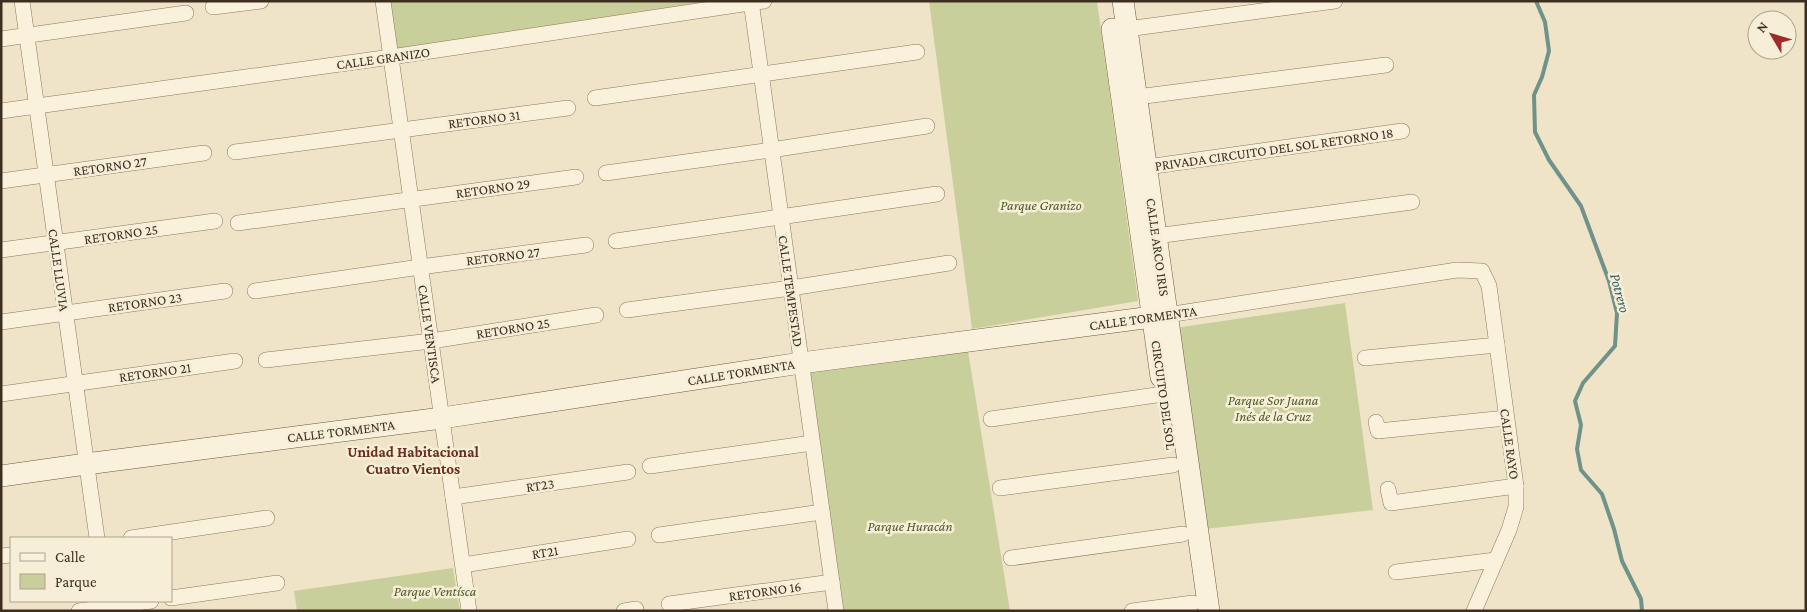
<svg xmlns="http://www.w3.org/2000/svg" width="1807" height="612" font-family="'Crimson Pro',serif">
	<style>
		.green { fill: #c9cf9b }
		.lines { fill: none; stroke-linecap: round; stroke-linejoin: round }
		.stream { stroke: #6f938a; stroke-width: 4 }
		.street-casing { stroke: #8d765c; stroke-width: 16 }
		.secondary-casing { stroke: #6f573f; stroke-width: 22 }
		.street { stroke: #faf1dc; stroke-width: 15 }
		.secondary { stroke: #faf1dc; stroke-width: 21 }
		.labels { text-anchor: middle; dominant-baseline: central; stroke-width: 5; stroke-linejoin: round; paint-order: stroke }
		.street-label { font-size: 14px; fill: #3d2e20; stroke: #f7eed8 }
		.park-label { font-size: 14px; font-style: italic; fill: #4d5a26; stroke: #f7eed8 }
		.water-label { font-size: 15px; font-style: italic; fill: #2f5d5a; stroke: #f7eed8 }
		.neighbourhood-label { font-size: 15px; font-weight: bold; fill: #6b2e1e; stroke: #f7eed8 }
	</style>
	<rect width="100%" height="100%" fill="#f0e4c8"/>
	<g class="green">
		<path d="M388 1H710L395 51Z"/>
		<path d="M929 1H1097L1138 301 972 329Z"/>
		<path d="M1345 303 1373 510 1205 529 1175 328Z"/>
		<path d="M968 351 1010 611H836L801 363Z"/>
		<path d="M453 568 460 611H297L294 591Z"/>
	</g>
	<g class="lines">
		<path class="stream" d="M1536 1 1545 22 1549 51 1542 77 1534 95 1535 132 1549 160 1581 206 1609 281 1617 313 1615 346 1583 383 1575 401 1581 425 1577 449 1581 470 1602 494 1614 529 1622 561 1641 599 1642 611"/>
		<defs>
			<g id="street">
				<path d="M22 1 97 538"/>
				<path d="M383 1 469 611"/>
				<path d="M751 1 836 611"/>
				<path d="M213 7 261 1"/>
				<path d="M1127 29 1335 1"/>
				<path d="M1 39 186 13"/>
				<path d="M1137 97 1386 65"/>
				<path d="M595 98 917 52"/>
				<path d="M1 111 391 57 764 1"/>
				<path d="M235 152 568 108"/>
				<path d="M1147 167 1402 131"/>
				<path d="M606 173 771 150 927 126"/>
				<path d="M1 181 204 153"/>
				<path d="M238 223 576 177"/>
				<path d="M1156 236 1412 202"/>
				<path d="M616 241 937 194"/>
				<path d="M1 250 215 221"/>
				<path d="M255 291 420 267 586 245"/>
				<path d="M627 310 791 288 949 263"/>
				<path d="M1167 315 1457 270 1482 271 1489 286 1516 486V507L1509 530 1474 611"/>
				<path d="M1 322 225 291"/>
				<path d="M1365 358 1497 345"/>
				<path d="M266 360 431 341 596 315"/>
				<path d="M1 394 235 361"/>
				<path d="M991 419 1163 394"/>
				<path d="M1376 422 1378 431 1506 418"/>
				<path d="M650 466 812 443"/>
				<path d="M1000 488 1173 465"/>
				<path d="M1388 489 1391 503 1516 486"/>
				<path d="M453 497 628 472"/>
				<path d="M659 535 822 512"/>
				<path d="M131 538 267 518"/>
				<path d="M1 556 11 555"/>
				<path d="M1011 558 1183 534"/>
				<path d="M463 565 628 539"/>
				<path d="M1396 572 1496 560"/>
				<path d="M171 598 277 583"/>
				<path d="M669 604 832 582"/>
				<path d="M79 611 151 601"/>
				<path d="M624 611 636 609"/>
				<path d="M1132 611 1193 603"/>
			</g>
			<g id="secondary">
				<path d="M1123 1 1209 611"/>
				<path d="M1112 29 1161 377"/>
				<path d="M1 476 86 464 442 418 801 363 1167 315"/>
			</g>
		</defs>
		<use href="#street" class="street-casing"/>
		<use href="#secondary" class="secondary-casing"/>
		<use href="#street" class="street"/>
		<use href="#secondary" class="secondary"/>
	</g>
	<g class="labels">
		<g class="street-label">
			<text transform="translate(383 58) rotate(-8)">CALLE GRANIZO</text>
			<text transform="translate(484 119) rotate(-7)">RETORNO 31</text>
			<text transform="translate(1274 149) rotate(-8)">PRIVADA CIRCUITO DEL SOL RETORNO 18</text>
			<text transform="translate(110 166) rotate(-8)">RETORNO 27</text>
			<text transform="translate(493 188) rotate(-8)">RETORNO 29</text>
			<text transform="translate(121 234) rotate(-8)">RETORNO 25</text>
			<text transform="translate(1158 247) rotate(82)">CALLE ARCO IRIS</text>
			<text transform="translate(503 256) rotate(-7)">RETORNO 27</text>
			<text transform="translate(59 270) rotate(82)">CALLE LLUVIA</text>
			<text transform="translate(791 291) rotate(82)">CALLE TEMPESTAD</text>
			<text transform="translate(145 302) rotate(-8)">RETORNO 23</text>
			<text transform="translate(1143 318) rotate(-8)">CALLE TORMENTA</text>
			<text transform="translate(513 328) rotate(-9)">RETORNO 25</text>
			<text transform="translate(430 334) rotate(82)">CALLE VENTISCA</text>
			<text transform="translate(155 372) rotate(-8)">RETORNO 21</text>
			<text transform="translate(741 372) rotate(-9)">CALLE TORMENTA</text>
			<text transform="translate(1164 395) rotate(82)">CIRCUITO DEL SOL</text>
			<text transform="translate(341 431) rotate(-7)">CALLE TORMENTA</text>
			<text transform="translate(1510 444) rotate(82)">CALLE RAYO</text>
			<text transform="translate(540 485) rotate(-8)">RT23</text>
			<text transform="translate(545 552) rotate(-9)">RT21</text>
			<text transform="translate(765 591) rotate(-8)">RETORNO 16</text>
		</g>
		<g class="park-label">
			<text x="1041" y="205">Parque Granizo</text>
			<text x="1273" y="400">Parque Sor Juana<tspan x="1273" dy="16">Inés de la Cruz</tspan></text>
			<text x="910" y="526">Parque Huracán</text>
			<text x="435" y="591">Parque Ventísca</text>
		</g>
		<g class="water-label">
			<text transform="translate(1620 293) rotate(75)">Potrero</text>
		</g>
		<g class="neighbourhood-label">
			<text x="413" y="452">Unidad Habitacional<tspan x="413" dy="17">Cuatro Vientos</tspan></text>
		</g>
	</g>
	<rect width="1807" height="612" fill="none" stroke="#3d2e20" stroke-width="5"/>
	<rect x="10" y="537" width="162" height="65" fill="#f7eed8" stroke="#ada18e"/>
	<rect x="20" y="553" width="25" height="8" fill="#faf1dc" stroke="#ada18e"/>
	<text x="55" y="562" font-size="15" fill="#3d2e20">Calle</text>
	<rect x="20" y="574" width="25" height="15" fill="#c9cf9b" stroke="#ada18e"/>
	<text x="55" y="587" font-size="15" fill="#3d2e20">Parque</text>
	<g transform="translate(1772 35) rotate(308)"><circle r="24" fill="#f7eed8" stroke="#ada18e"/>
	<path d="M0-4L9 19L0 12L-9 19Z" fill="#9e2a2b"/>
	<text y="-8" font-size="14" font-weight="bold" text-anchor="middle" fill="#3d2e20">N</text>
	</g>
</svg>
